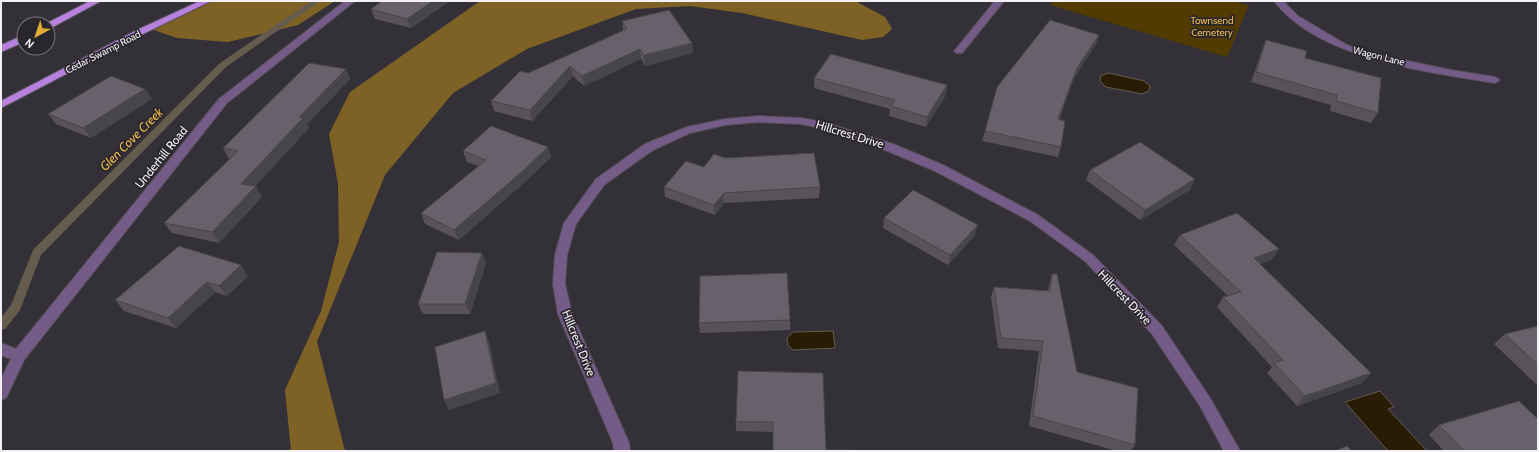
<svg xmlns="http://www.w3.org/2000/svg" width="1539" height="452" font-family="Cabin,sans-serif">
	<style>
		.green { fill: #523b00 }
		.forest { fill: #7e6225 }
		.water { fill: #281c04; stroke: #655c4d }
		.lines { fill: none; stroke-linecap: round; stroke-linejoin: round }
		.stream { fill: #655c4d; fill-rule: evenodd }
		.minor-casing { stroke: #534f56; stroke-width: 2 }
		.major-casing { stroke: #534f56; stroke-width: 2 }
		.minor { fill: #755b88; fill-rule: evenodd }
		.major { fill: #b881dd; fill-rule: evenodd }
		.wall { fill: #58535b }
		.shaded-wall { fill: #47444a }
		.building { fill: #66616a; stroke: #47444a }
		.labels { text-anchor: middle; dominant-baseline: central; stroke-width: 3.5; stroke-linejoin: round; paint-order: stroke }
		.far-park-label { font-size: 10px; fill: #edbc4e; stroke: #2a262d }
		.far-street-label { font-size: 10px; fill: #f3f1f6; stroke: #2a262d }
		.street-label { font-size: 12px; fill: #f3f1f6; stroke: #2a262d }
		.water-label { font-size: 13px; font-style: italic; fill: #eab84b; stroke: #2a262d }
	</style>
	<rect width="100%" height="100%" fill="#343037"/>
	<path class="green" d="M1053 1H1233L1249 5 1227 57 1050 5Z"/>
	<g class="forest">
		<path d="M202 1H335L298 25 228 42 177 38 145 27Z"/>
		<path d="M480 1H855L885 17 892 29 883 37 862 40 742 13 690 6 636 9 527 49 453 93 385 175 317 342 345 451H291L285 390 321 311 339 242 338 184 329 134 350 92Z"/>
	</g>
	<g class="water">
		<path d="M1109 73 1144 81 1150 86 1149 91 1142 94 1106 87 1100 81 1101 76Z"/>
		<path d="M833 331 835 348 793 350 788 345 787 338 793 332Z"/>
		<path d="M1380 391 1394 407 1388 409 1427 451H1388L1345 402Z"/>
	</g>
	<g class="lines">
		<path class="stream" d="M311 1H320L226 67 41 255 20 310 5 329 1 330V318L11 305 33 250 220 63Z"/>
		<defs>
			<g id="minor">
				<path d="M345 1H355L227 103 24 360 6 398 1 400V379L11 359 1 355V343L16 349 219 99Z"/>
				<path d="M995 1H1004L962 53H956L954 51 956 49Z"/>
				<path d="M1274 1H1283L1298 16 1347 45 1370 53 1451 70 1495 77 1500 80 1495 83C1427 72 1318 59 1274 1Z"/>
				<path d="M759 116 801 118 823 122 893 144 943 165 1038 215 1093 255 1162 326 1210 398 1240 451H1224L1200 406 1152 334 1085 261 1030 221 935 171 885 150 821 128 801 124 759 122 725 125 690 133 653 150 604 185 576 224 567 255 565 284 572 314 629 443 630 451H614L613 443 558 314 553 284 555 255 564 223 596 179 645 144 687 127 725 119Z"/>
			</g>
			<g id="major">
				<path d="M90 1H101L51 28 48 29V24H45Z"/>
				<path d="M200 1H211L145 33 1 108V101L139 29Z"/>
				<path d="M24 35V42L1 52V45Z"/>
			</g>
		</defs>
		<use href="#minor" class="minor-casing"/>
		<use href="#major" class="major-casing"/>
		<use href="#minor" class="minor"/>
		<use href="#major" class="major"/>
	</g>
	<g class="wall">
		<path d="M382 1H450L411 28 375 19 371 9Z"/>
		<path d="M622 21 692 43 693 53 645 66 641 59 584 86 573 76 532 121 494 111 491 101 528 73 623 30Z"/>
		<path d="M1266 40 1305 58 1378 113 1371 123 1330 111 1331 105 1251 82 1262 50Z"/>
		<path d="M1096 44 1074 78 1059 120 1061 147 1058 157 982 141 985 131Z"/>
		<path d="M346 69 350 79 307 124 309 128 255 186 262 197 219 243 172 233 164 223 230 159H229L223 148Z"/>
		<path d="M814 78 947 85 946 95 926 127 889 116 890 109 814 88Z"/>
		<path d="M145 89 152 99 91 138 56 124 48 114Z"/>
		<path d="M463 151 551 157 526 181 459 240 425 224 421 213 478 166 467 162Z"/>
		<path d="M704 167 820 187 819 198 724 203 715 215 665 197 664 187Z"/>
		<path d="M1090 170 1190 190 1140 220 1086 180Z"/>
		<path d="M884 218 975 235 948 265 883 228Z"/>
		<path d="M1180 235 1279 249 1272 259 1260 264 1362 383 1297 406 1267 373 1272 367 1217 307 1223 297 1228 296 1174 245Z"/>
		<path d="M179 246 248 276 227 296 215 292 176 328 124 311 115 300Z"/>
		<path d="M486 263 470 314H423L418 304Z"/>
		<path d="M1052 274 1077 372 1135 445 1131 451H1117L1029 426 1039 351 998 348 991 297 994 287 1048 291 1049 285Z"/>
		<path d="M790 320V330L700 333 699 323Z"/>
		<path d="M1538 326V386L1494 344 1505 334Z"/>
		<path d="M738 371 826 450 773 451V432L736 431V422Z"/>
		<path d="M1439 425 1538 451H1444L1429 435Z"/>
	</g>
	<g class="shaded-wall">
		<path d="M433 1H450L411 28 407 19Z"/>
		<path d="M1099 35 1096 44 1074 78 1055 129 1077 68Z"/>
		<path d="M692 43 693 53 645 66 644 55Z"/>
		<path d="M640 49 641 59 584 86 582 76Z"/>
		<path d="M570 66 573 76 532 121 530 110Z"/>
		<path d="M346 69 350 79 307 124 309 128 248 194 241 184 299 117Z"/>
		<path d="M947 85 946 95 926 127 927 117Z"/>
		<path d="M145 89 152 99 91 138 83 128Z"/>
		<path d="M548 147 551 157 526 181 459 240 454 230Z"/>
		<path d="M1195 179 1190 190 1140 220 1145 210Z"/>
		<path d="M256 186 262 197 219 243 212 232Z"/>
		<path d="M724 193V203L715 215 714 205Z"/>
		<path d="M978 225 975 235 948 265 950 255Z"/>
		<path d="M1279 249 1272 259 1248 269 1254 258Z"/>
		<path d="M482 253 486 263 470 314 465 304Z"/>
		<path d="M241 265 248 276 227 296 219 286Z"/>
		<path d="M207 282 215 292 176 328 168 318Z"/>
		<path d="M485 331 489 341 500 393 449 410 444 400Z"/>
		<path d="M1371 373 1362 383 1297 406 1305 396Z"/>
	</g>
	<g class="building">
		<path d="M382 1H433L407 19 371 9Z"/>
		<path d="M669 10 692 43 644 55 640 49 582 76 570 66 530 110 491 101 520 71 528 73 627 29 622 21Z"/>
		<path d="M1050 20 1099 35 1077 68 1058 119 1065 121 1061 147 985 131 997 87Z"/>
		<path d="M1266 40 1307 51 1305 58 1381 78 1378 113 1336 101 1337 95 1256 72Z"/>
		<path d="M831 54 947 85 927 117 891 106 895 100 814 78Z"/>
		<path d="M309 63 346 69 299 117 303 118 241 184 256 186 212 232 164 223 238 151 223 148Z"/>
		<path d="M111 76 145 89 83 128 48 114Z"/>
		<path d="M491 126 548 147 523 171 454 230 421 213 486 160 463 151Z"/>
		<path d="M1140 142 1195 179 1145 210 1090 170Z"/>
		<path d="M814 153 820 187 724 193 714 205 664 187 686 161 704 167 714 154 725 158Z"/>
		<path d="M913 190 978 225 950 255 884 218Z"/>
		<path d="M1237 213 1279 249 1254 258 1371 373 1305 396 1274 363 1283 360 1223 297 1241 292 1180 235Z"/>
		<path d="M179 246 241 265 219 286 207 282 168 318 115 300Z"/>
		<path d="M437 252 482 253 465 304H418Z"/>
		<path d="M787 273 790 320 699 323 700 276Z"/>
		<path d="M1052 274H1057L1077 372 1138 388 1135 445 1033 416 1043 341 1001 338 994 287 1050 291Z"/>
		<path d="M1538 326V365L1505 334Z"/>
		<path d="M485 331 496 383 444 400 435 347Z"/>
		<path d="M738 371 823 373 826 450H852V451H773V422H736Z"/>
		<path d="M1519 401 1538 419V451H1464L1439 425Z"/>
		<path d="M1347 446 1352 451H1335Z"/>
	</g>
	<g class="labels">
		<g class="far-park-label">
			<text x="1212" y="20">Townsend<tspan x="1212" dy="12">Cemetery</tspan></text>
		</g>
		<g class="far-street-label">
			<text transform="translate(103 52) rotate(-27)">Cedar Swamp Road</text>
			<text transform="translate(1379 56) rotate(14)">Wagon Lane</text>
		</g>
		<g class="street-label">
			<text transform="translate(850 134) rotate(17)">Hillcrest Drive</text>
			<text transform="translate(161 157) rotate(-51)">Underhill Road</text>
			<text transform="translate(1125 297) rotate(46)">Hillcrest Drive</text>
			<text transform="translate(579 343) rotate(68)">Hillcrest Drive</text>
		</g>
		<g class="water-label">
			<text transform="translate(131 139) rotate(-45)">Glen Cove Creek</text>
		</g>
	</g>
	<rect width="1539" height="452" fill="none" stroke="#f3f1f6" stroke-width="4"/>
	<g transform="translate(36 36) rotate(220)"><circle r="19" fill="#2a262d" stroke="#7a777d"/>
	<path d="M0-3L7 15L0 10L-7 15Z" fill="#e3ae34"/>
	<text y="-6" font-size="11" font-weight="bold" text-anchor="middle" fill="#f3f1f6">N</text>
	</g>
</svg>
